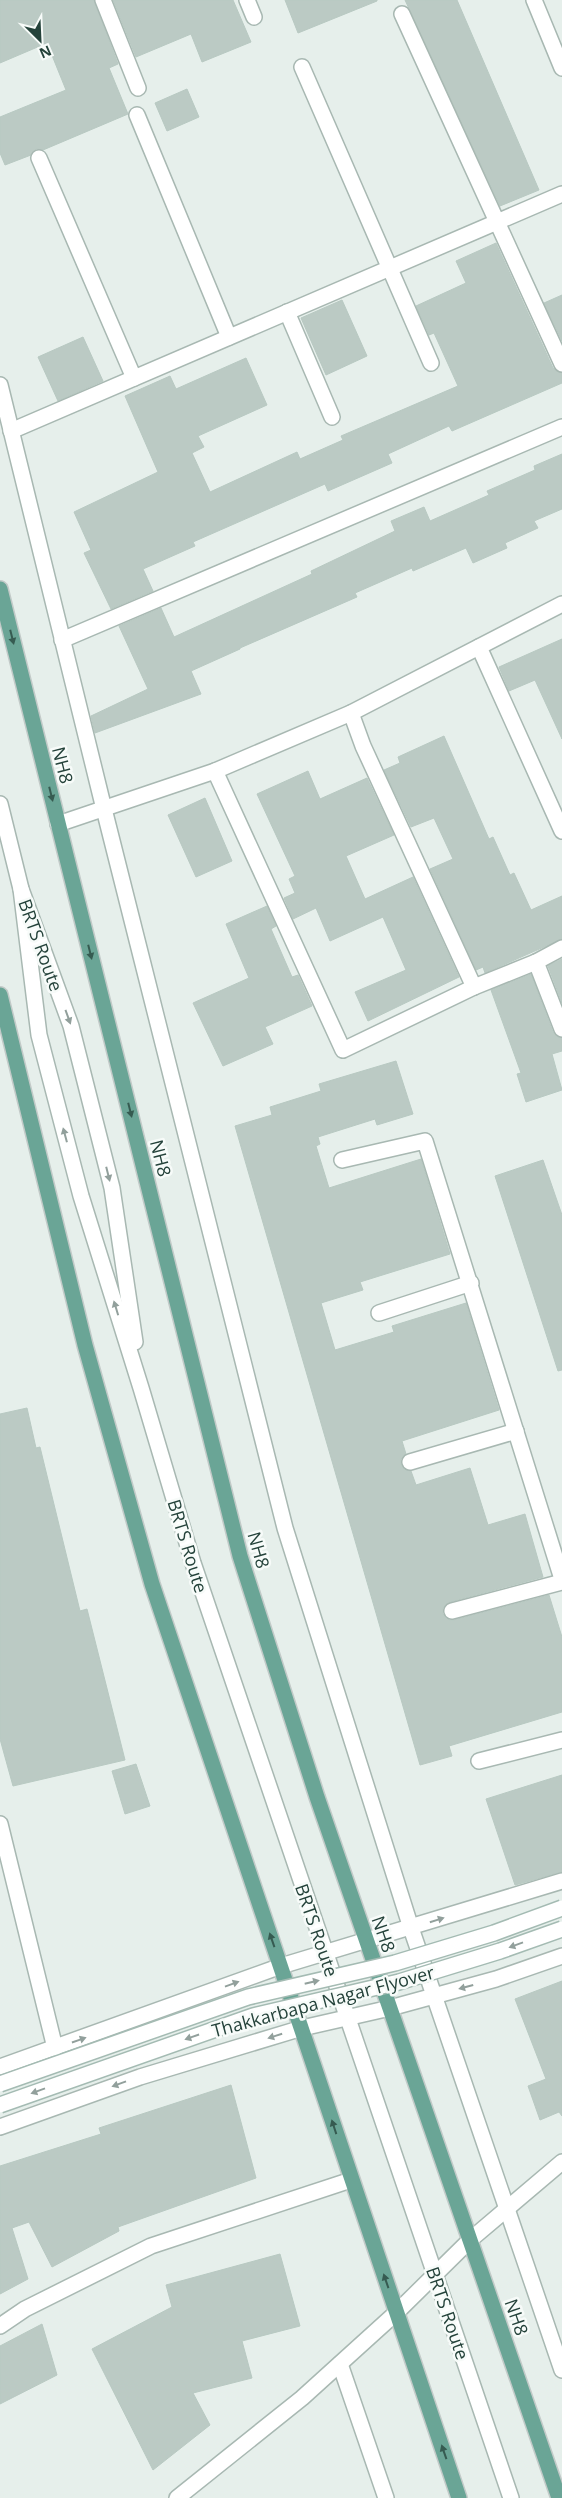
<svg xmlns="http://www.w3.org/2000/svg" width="562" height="2498" font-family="'Open Sans',sans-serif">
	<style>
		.building { fill: #bbcac4; stroke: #b8c9c2 }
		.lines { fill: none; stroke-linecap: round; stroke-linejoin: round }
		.service-casing { stroke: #a8b8b2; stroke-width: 18 }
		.minor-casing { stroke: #a8b8b2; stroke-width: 18 }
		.tertiary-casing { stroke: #a8b8b2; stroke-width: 18 }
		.primary-casing { stroke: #c2cac8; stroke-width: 18 }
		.service { stroke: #fff; stroke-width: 15 }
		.minor { stroke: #fff; stroke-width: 15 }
		.tertiary { stroke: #fff; stroke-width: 15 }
		.primary { stroke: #6aa596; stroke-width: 15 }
		.secondary-bridge-casing { stroke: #a4bbb3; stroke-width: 18; stroke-linecap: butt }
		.secondary-bridge { stroke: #fff; stroke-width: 15 }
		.oneway { fill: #365b51 }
		.oneway2 { fill: #92a09c }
		.labels { text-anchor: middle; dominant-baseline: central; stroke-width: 5; stroke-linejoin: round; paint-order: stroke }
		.street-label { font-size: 18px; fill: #24423a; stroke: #f7fbf9 }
	</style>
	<rect width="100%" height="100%" fill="#e6efeb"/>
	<g class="building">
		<path d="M0 0H94L118 64 109 68 128 114 43 150 36 149 31 155 5 165 0 153V117L66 90 47 43 0 63Z"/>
		<path d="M113 0H233L251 42 202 62 191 34 136 57Z"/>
		<path d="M285 0H377V1L298 33Z"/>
		<path d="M405 0H457L539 190 500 206Z"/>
		<path d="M187 89 199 117 167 131 155 103Z"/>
		<path d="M496 243 553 368 562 373V383L452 431 449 426 388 454 392 463 328 491 325 484 193 542 195 546 143 569 153 591 111 609 84 553 91 550 74 512 158 472 125 396 170 376 176 389 246 358 267 405 198 436 204 447 192 453 210 492 297 452 300 459 343 440 341 436 458 386 434 333 429 335 416 306 466 283 456 261Z"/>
		<path d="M562 295V341L544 303Z"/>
		<path d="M342 300 367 356 326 375 301 318Z"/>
		<path d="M83 337 103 381 58 401 38 357Z"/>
		<path d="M562 454V509L534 521 538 528 505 543 507 548 473 563 466 548 413 571 412 568 355 593 357 597 240 648V649L191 671 201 694 95 733 91 716 148 689 119 626 161 608 174 637 312 574 311 571 395 531 391 521 424 507 430 521 489 495 487 491 535 470 534 466Z"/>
		<path d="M562 639V739L535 680 509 691 499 667Z"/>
		<path d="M444 736 489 839 493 837 510 875 514 873 531 910 562 896V939L485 973 483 967 476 970 430 869 453 859 434 818 411 827 384 770 400 763 398 757Z"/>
		<path d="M308 771 320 799 367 778 394 835 346 856 365 899 413 877 459 977 368 1021 355 992 406 970 383 917 330 941 316 908 293 919 284 898 295 893 289 879 295 876 257 794Z"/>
		<path d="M205 798 232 861 196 877 168 815Z"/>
		<path d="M267 906 276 926 271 929 292 977 298 975 312 1006 265 1027 273 1044 223 1066 193 1003 249 978 226 924Z"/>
		<path d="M562 959V1003L548 966Z"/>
		<path d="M531 974 553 1032 562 1038V1051L552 1054 562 1090 526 1102 517 1074 521 1073 491 990Z"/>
		<path d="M396 1061 413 1114 377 1125 375 1119 318 1137 320 1144 316 1146 329 1188 421 1159 450 1254 360 1282 363 1290 321 1303 335 1350 394 1332 392 1326 466 1303 499 1410 402 1441 406 1454 401 1459V1464L404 1469 411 1471 416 1485 470 1468 488 1525 525 1514 543 1577 450 1602 443 1608V1614L449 1620H454L549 1595 562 1637V1712L449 1746 452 1756 420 1765 235 1126 272 1115 270 1107 321 1091 319 1084Z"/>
		<path d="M543 1160 562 1215V1370L558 1371 495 1176Z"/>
		<path d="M27 1408 36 1448 40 1447 80 1611 87 1609 125 1760 13 1786 0 1739V1414Z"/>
		<path d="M136 1764 150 1806 125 1814 112 1771Z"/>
		<path d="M562 1775V1872L515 1885 486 1799Z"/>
		<path d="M562 1981V2116L559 2112 540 2120 528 2086 546 2079 515 1999Z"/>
		<path d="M231 2085 256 2178 118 2227 119 2231 52 2267 29 2222 12 2228 28 2279 0 2294V2166L101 2134 99 2128Z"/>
		<path d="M280 2254 300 2326 242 2341 252 2378 193 2393 210 2425 153 2470 92 2349 172 2307 166 2285Z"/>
		<path d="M42 2324 57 2375 0 2404V2346Z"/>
	</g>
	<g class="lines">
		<defs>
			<g id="service">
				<path d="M0 804 21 889 71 1026 112 1188 135 1342"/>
				<path d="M21 889 39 1035 81 1196 141 1388 193 1563 511 2498"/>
				<path d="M340 2364 386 2498"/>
			</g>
			<g id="minor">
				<path d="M103 0 138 88"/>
				<path d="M247 0 254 17"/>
				<path d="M534 0 562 68"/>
				<path d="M402 14 562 364"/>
				<path d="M302 67 431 363"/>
				<path d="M137 115 229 337"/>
				<path d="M39 158 134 378"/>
				<path d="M287 312 332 417"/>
				<path d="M11 431 562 194"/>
				<path d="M62 640 562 427"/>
				<path d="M479 647 562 831"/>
				<path d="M351 713 363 746 474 987"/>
				<path d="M215 771 343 1050 474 987 536 962 562 948"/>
				<path d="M536 962 562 1029"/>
				<path d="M342 1160 425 1141 562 1579"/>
				<path d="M379 1313 471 1283"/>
				<path d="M410 1462 516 1431"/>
				<path d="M452 1611 562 1582"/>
				<path d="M479 1761 562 1740"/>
				<path d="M0 1824 55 2048"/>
				<path d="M0 2326 25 2309 151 2246 351 2180"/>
			</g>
			<g id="tertiary">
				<path d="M0 385 104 809 285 1528 411 1928 562 2370"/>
				<path d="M58 824 215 771 351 713 562 604"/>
				<path d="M0 2067 281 1966 562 1881"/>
				<path d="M0 2127 140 2077 302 2028 390 2008 496 1979 562 1956"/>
				<path d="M177 2498 302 2398 397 2312 470 2240 562 2162"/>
			</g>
			<g id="primary">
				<path d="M0 589 240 1556 317 1797 559 2498"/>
				<path d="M0 995 85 1345 152 1584 459 2498"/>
			</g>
		</defs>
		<use href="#service" class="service-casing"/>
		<use href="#minor" class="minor-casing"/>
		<use href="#tertiary" class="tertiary-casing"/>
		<use href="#primary" class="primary-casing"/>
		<use href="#service" class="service"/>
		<use href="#minor" class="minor"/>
		<use href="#tertiary" class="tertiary"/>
		<use href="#primary" class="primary"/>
		<defs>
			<g id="secondary-bridge">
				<path d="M0 2084 248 1997 395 1963 494 1933 562 1908"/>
				<path d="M0 2105 253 2016 399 1982 500 1951 562 1929"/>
			</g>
		</defs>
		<use href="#secondary-bridge" class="secondary-bridge-casing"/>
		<use href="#secondary-bridge" class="secondary-bridge"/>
	</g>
	<defs><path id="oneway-solid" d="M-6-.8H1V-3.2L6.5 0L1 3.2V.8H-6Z" transform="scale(1.25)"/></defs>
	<g class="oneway">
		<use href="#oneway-solid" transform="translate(12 637) rotate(76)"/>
		<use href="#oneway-solid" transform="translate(51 794) rotate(76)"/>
		<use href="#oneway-solid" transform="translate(90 952) rotate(76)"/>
		<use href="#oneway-solid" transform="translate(130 1110) rotate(76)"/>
		<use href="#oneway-solid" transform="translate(272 1940) rotate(-109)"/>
		<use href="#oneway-solid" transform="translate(334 2127) rotate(-108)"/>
		<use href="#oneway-solid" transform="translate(386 2281) rotate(-109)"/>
		<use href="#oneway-solid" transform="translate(444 2452) rotate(-109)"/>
	</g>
	<g class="oneway2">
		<use href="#oneway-solid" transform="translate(68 1017) rotate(70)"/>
		<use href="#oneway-solid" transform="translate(65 1135) rotate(-105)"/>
		<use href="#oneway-solid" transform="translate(108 1174) rotate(76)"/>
		<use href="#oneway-solid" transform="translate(116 1308) rotate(-107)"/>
		<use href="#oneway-solid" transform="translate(437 1920) rotate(-17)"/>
		<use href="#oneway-solid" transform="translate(516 1945) rotate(160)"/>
		<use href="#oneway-solid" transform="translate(312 1982) rotate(-13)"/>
		<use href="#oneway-solid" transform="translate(232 1984) rotate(-20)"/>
		<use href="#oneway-solid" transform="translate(466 1987) rotate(165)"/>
		<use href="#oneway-solid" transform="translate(275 2036) rotate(163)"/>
		<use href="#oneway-solid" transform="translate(192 2037) rotate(161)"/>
		<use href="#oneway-solid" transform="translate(79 2040) rotate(-19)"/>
		<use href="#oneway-solid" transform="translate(119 2084) rotate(160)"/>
		<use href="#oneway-solid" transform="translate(38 2091) rotate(160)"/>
	</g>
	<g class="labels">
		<g class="street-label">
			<text transform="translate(63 765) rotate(76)">NH8</text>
			<text transform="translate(41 945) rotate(70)">BRTS Route</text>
			<text transform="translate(161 1158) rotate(76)">NH8</text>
			<text transform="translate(188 1546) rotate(73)">BRTS Route</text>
			<text transform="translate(259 1550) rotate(74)">NH8</text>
			<text transform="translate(317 1930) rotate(71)">BRTS Route</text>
			<text transform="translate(384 1934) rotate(71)">NH8</text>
			<text transform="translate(323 2001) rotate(-15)">Thakkarbapa Nagar Flyover</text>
			<text transform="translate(448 2313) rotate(71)">BRTS Route</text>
			<text transform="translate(517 2317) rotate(71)">NH8</text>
		</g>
	</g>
	<g transform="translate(40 40) rotate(156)" stroke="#f7fbf9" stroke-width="4" paint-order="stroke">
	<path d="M0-4L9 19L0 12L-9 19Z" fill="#24423a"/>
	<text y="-8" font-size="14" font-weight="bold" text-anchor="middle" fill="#24423a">N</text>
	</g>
</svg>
